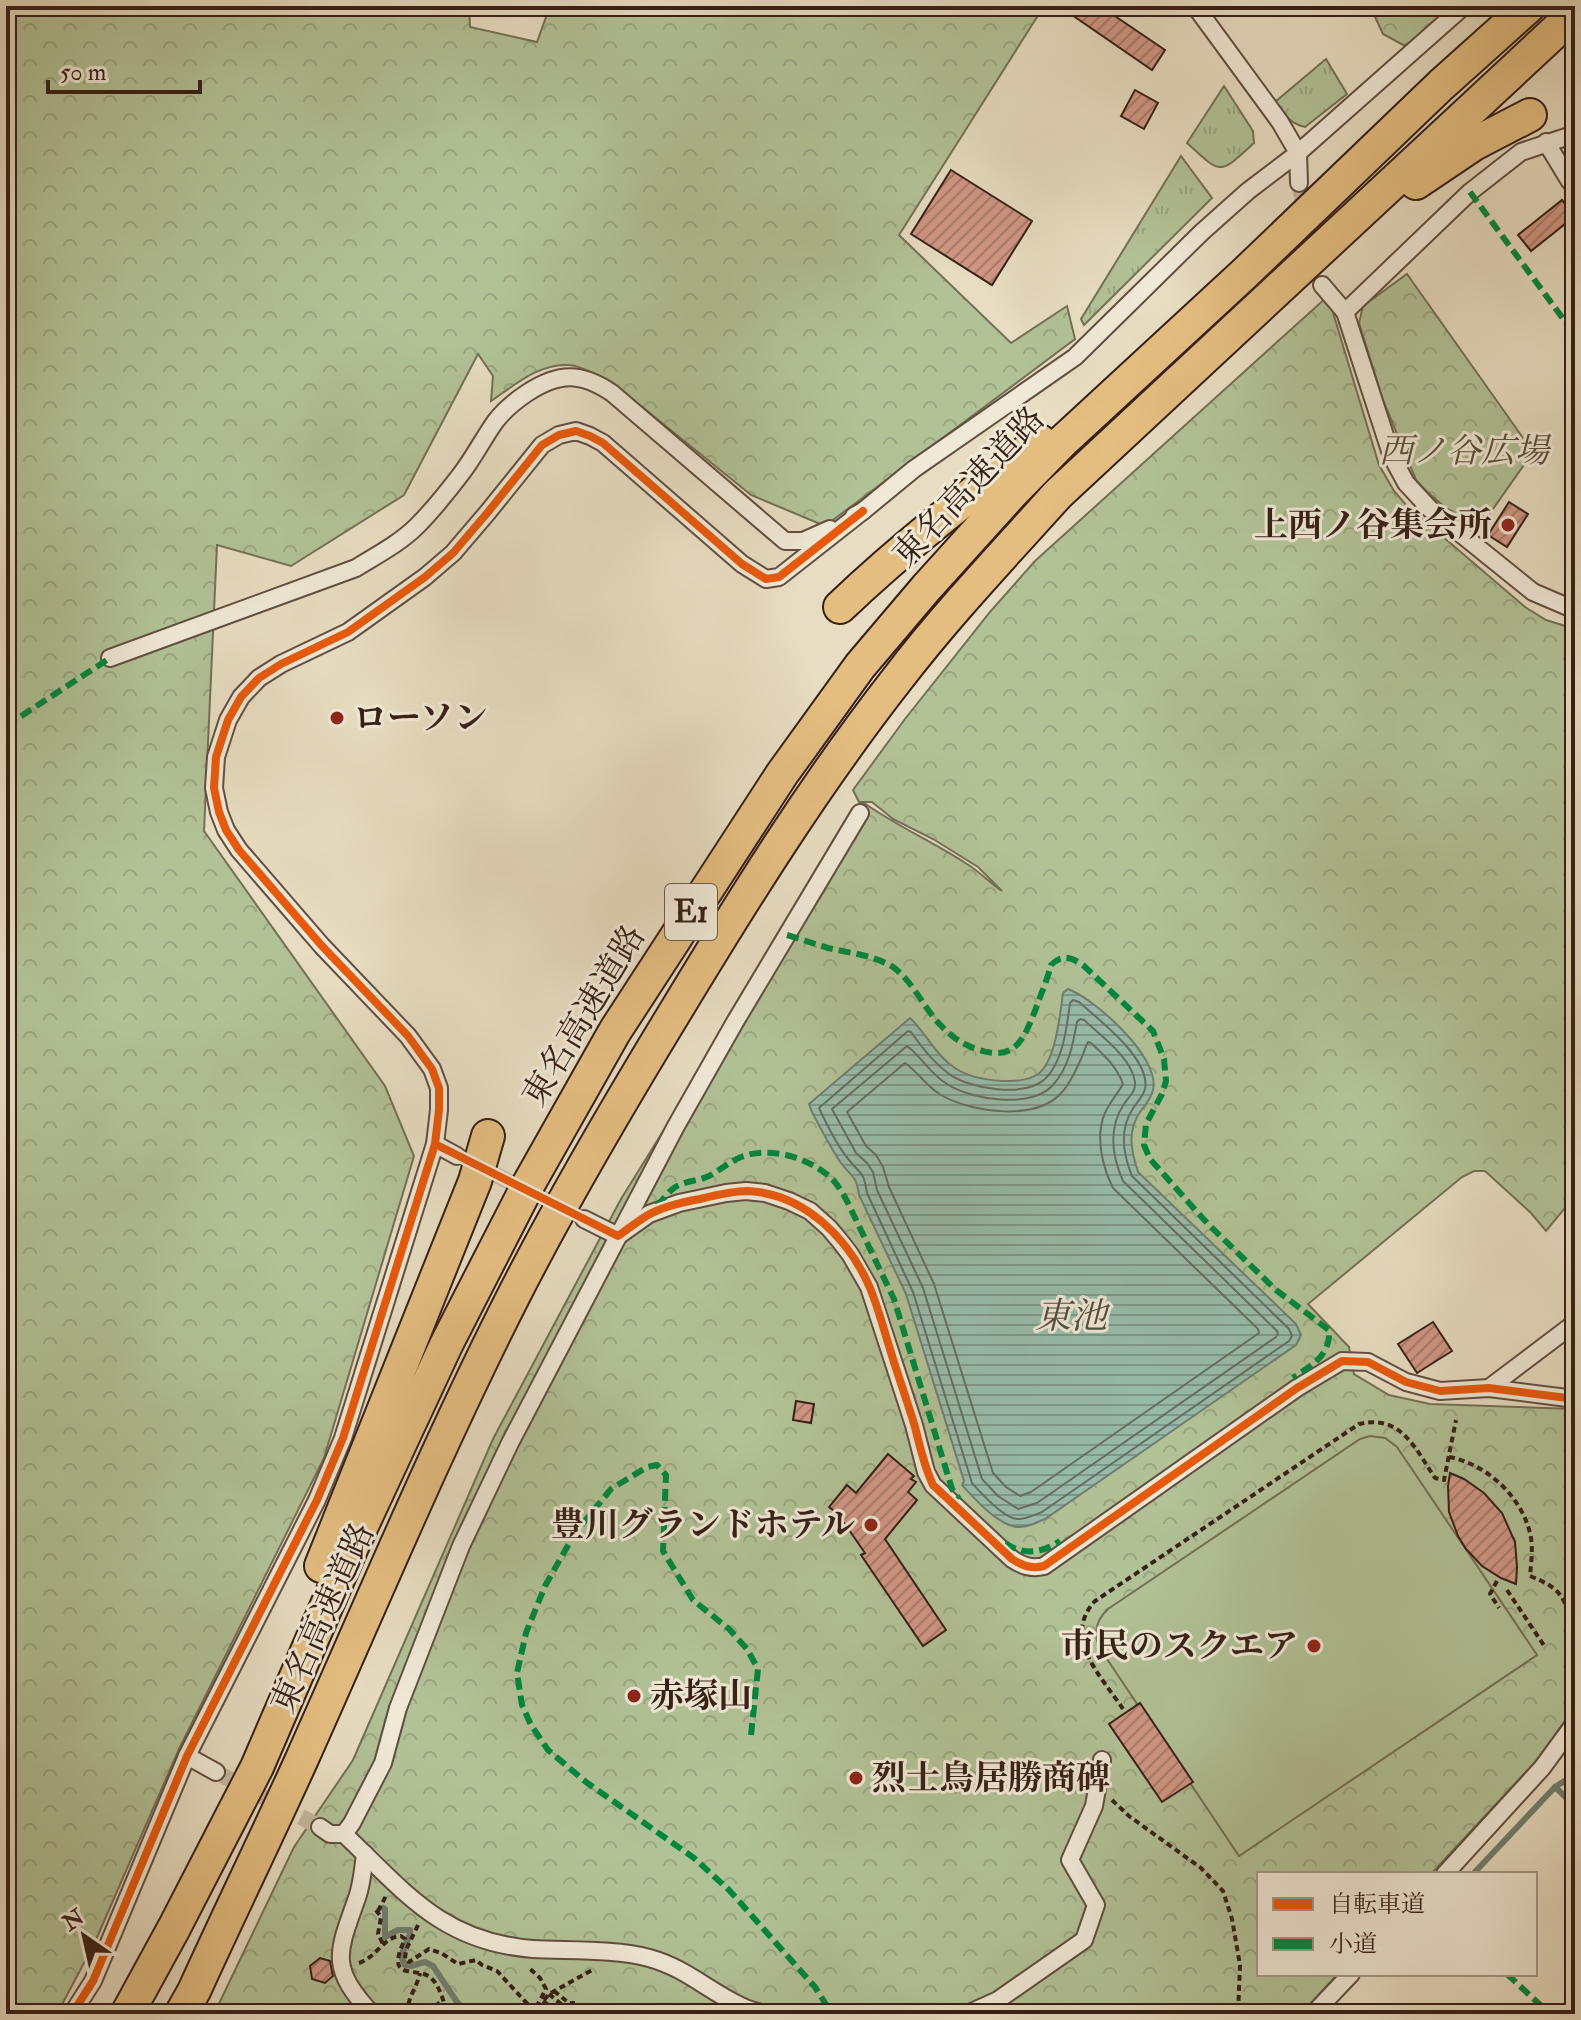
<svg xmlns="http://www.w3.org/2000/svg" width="1581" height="2020" font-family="'IM FELL Double Pica','Noto Serif JP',serif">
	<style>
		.grass { fill: url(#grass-tufts); stroke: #747056; stroke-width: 2 }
		.forest { fill: url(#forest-crowns); stroke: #747056; stroke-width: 2 }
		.pitch { fill: #b2c297; stroke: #747056; stroke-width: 2 }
		.water { fill: url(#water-rules); stroke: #717e70; stroke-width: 2 }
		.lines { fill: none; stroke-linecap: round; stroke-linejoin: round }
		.shore { stroke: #676e60; stroke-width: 2 }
		.stream { stroke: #717e70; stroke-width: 6 }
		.building { fill: url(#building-hatch); stroke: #361f15; stroke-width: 2 }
		.minor-tunnel { stroke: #c4b79f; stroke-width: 16; stroke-dasharray: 16 8; stroke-linecap: butt }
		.minor-casing { stroke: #624e40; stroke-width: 20 }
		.motorway-casing { stroke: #361f15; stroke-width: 36 }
		.path { stroke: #361f15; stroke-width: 4; stroke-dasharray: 6 4; stroke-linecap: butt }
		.minor { stroke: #f0e9d7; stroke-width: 16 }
		.motorway { stroke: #e4be81; stroke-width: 32 }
		.quiet { stroke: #00873e; stroke-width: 6; stroke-dasharray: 12 6; stroke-linecap: butt }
		.cycleway-casing { stroke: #f0e9d7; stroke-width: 13 }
		.cycleway { stroke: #e8590c; stroke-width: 8 }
		.poi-dot { fill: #8f2418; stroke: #f0e9d7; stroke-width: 3 }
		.labels { text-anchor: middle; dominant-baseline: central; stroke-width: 6; stroke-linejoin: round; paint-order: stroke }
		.shield { fill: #f0e9d7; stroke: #6e5c4f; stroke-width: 2 }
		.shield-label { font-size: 32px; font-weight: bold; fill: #361f15 }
		.park-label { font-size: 34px; font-style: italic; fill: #5b503c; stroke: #f0e9d7 }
		.street-label { font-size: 34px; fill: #361f15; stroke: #f0e9d7 }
		.poi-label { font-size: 34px; font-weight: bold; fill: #361f15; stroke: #f0e9d7; text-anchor: end }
		.water-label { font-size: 36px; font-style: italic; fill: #534e42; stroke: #f0e9d7 }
	</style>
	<defs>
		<pattern id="grass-tufts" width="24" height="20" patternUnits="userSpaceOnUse" patternTransform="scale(2)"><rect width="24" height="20" fill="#b2c297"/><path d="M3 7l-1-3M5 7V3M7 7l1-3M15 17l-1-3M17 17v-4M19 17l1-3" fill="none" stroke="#9aa681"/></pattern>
		<pattern id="forest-crowns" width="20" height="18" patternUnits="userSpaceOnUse" patternTransform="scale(2)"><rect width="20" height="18" fill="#b2c297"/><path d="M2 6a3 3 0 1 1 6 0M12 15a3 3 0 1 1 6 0" fill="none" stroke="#9aa681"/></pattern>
		<pattern id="water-rules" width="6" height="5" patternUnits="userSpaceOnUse" patternTransform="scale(2)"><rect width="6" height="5" fill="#98bdac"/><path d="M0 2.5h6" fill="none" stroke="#7d998b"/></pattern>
		<pattern id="building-hatch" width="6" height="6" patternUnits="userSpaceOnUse" patternTransform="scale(2)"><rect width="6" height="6" fill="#d19785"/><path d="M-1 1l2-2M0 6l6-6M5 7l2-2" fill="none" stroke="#aa7b6c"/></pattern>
	</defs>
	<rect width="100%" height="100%" fill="#e8ddc2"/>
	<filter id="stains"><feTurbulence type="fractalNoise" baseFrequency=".0025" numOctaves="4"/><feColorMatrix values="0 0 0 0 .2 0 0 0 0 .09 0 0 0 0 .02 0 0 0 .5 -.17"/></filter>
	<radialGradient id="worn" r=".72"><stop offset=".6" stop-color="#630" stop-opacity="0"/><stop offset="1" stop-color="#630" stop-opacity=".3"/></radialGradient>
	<g class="grass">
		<path d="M1326 59 1347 94 1305 127C1290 124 1284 114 1275 102Z"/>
		<path d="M1224 86 1253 131 1254 143C1219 175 1222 175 1187 143Z"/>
		<path d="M1181 156 1212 198 1084 325 1081 319Z"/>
	</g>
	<g class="forest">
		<path d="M6 6H469L470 27 537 42 550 6H1044L899 235 1011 343 1067 306 1075 339 825 526 751 495 620 389C607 381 584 366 569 365 539 363 515 385 491 401L493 376 478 354 404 495 291 566 217 545 204 831 385 1086 414 1156 324 1458 179 1749 95 1942 57 2014H6Z"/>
		<path d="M1370 6H1436L1439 12 1437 22 1407 47 1383 34Z"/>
		<path d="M1407 274 1533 452 1479 529C1456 516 1433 500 1416 480L1383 400 1359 323 1363 306Z"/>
		<path d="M1328 296 1379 465 1394 491 1407 506 1525 607 1546 620 1575 629V1196L1546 1231 1531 1213 1485 1171H1474L1462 1177 1308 1304 1349 1347 1354 1374 1389 1395 1430 1404 1575 1409V1707L1536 1761 1431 1874H1259V1974H1338L1301 2014H214L294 1847 353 1760 493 1439 621 1199 762 972 864 803C897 826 933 842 967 864 980 872 990 883 1002 891L978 867 933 839 893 819 872 802H859L853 790 905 719 990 612 1035 561Z"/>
	</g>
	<path class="pitch" d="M1370 1436 1385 1438 1397 1447 1537 1655 1239 1856 1099 1647C1093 1632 1096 1620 1108 1609L1360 1439Z"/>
	<path class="water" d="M1068 989C1095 999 1161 1058 1153 1090 1151 1099 1145 1105 1140 1112 1127 1131 1131 1151 1138 1172L1296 1324 1301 1335 1296 1345 1045 1519C1037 1522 1029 1527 1020 1527 1000 1528 975 1499 962 1485L964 1481 906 1294 859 1195C856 1174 852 1178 841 1163 830 1147 821 1129 812 1112L809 1104 910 1018C926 1033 936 1056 955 1068 968 1077 986 1080 1002 1081 1014 1081 1028 1081 1038 1074 1056 1061 1060 1014 1063 993Z"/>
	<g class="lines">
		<g class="shore">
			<path d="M1073 1000 1079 1002C1099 1020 1151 1059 1145 1089 1143 1097 1136 1103 1132 1110 1119 1131 1123 1154 1132 1176L1289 1329 1292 1336 1289 1341 1042 1512C1034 1515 1025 1520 1017 1519 1003 1518 981 1493 972 1483L913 1292 867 1193C863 1170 862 1176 849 1160 838 1147 826 1123 819 1108L908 1031 911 1032C922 1048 934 1063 949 1074 970 1089 1024 1098 1045 1079 1063 1062 1067 1026 1070 1003Z"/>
			<path d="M1080 1019 1084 1020C1100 1035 1132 1058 1135 1082 1136 1092 1129 1096 1124 1104 1108 1128 1112 1156 1123 1181L1277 1331 1278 1334 1276 1337 1037 1503 1018 1509 998 1496 982 1479 923 1288 877 1190 873 1172 867 1163 856 1153 832 1109 907 1046C921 1056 930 1074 947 1084 971 1100 1031 1109 1053 1085 1069 1067 1073 1044 1077 1022Z"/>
			<path d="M1088 1042 1091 1043C1104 1055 1117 1067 1123 1084 1117 1095 1107 1105 1103 1118 1096 1140 1103 1168 1113 1188L1258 1329 1259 1333 1031 1492 1020 1496 1006 1487 993 1473 934 1284 889 1187 883 1167 876 1155 866 1146 847 1112 905 1063C918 1072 927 1087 941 1095 972 1113 1038 1122 1063 1091 1071 1082 1076 1070 1081 1059 1084 1053 1085 1047 1088 1042Z"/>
		</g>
		<g class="stream">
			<path d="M1555 1787 1575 1806"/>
			<path d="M1473 1874 1555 1787 1566 1780 1575 1766"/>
			<path d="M383 1908 385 1909V1937L398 1930H410V1934L401 1956 405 1965 411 1966 425 1962 433 1966 457 2002 470 2014"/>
		</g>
	</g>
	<g class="building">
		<path d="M1059 6H1100L1165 50 1152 70Z"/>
		<path d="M1135 90 1158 103 1144 129 1121 116Z"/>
		<path d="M951 170 1032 221 992 285 911 234Z"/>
		<path d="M1562 200 1575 216 1531 251 1518 235Z"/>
		<path d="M1509 502 1528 514 1507 547 1488 535Z"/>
		<path d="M1433 1322 1452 1351 1417 1373 1398 1344Z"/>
		<path d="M796 1401 814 1404 811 1423 793 1420Z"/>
		<path d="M888 1454 914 1476 911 1479 916 1482 908 1492 917 1500 885 1539 946 1630 923 1646 861 1555 865 1553 838 1514 829 1507 847 1485 856 1493Z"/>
		<path d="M1450 1473 1464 1479 1484 1493 1502 1513 1515 1542 1517 1567 1516 1584 1501 1578 1482 1566 1466 1549 1458 1536 1449 1512 1448 1486Z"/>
		<path d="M1140 1703 1193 1782 1162 1802 1109 1724Z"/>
		<path d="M320 1958 330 1961 333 1976 325 1983 312 1979 310 1966Z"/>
	</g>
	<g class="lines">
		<g class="minor-tunnel">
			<path d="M1299 183 1322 285"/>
			<path d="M474 1164 584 1219"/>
			<path d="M216 1772 320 1827"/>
		</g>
		<defs>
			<g id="minor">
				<path d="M1195 6 1280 122 1298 153 1299 183"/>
				<path d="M1546 142 1569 180 1575 187"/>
				<path d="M1322 285 1345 312 1392 457 1406 483 1430 509 1533 592 1575 610"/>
				<path d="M1345 312 1470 192 1521 152 1575 134"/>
				<path d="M854 516 863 511 914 469 1075 357 1202 232 1248 191 1298 153 1464 6"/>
				<path d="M110 658 356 568C377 555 400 543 417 526 433 510 448 491 461 474 474 457 483 439 495 422 504 410 515 401 527 393 559 372 581 372 612 393L785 541H803L830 529"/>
				<path d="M435 1144 457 1156"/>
				<path d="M584 1219 618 1236 649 1214 679 1203 726 1193 746 1191 765 1193 789 1201 810 1211 829 1228 840 1241 850 1254 869 1287 914 1425 926 1472 933 1485 1012 1559C1023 1566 1031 1569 1044 1566L1297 1388 1342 1361 1368 1362 1406 1382 1440 1391 1489 1388 1575 1399"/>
				<path d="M1489 1388 1575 1323"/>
				<path d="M187 1756 216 1772"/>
				<path d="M320 1827 330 1834H344L352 1823 383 1763 398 1708 461 1546 511 1441 676 1126 735 1022 860 813"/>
				<path d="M344 1834C405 1892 442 1942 533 1949 568 1951 616 1949 649 1958 686 1968 708 1991 741 2006 748 2010 757 2012 765 2014"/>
				<path d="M365 1854C363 1869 362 1884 357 1898 337 1954 329 1967 372 2014"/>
				<path d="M1445 1874 1542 1768 1575 1723"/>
				<path d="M72 2014 93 1981 187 1756 317 1500 343 1438 435 1144 439 1110V1088L432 1069 408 1036 322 946 239 850 226 830 219 812 214 788 216 757 228 720 241 697 259 678 281 664 348 632 425 577 453 553 488 512 542 445 559 435 576 431 590 436 603 443 742 564 766 579 779 577 863 511"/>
				<path d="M967 2014 998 2000 1084 1940 1096 1905 1070 1860 1094 1806 1102 1760"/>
				<path d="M1313 2014 1351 1974"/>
			</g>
			<g id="motorway">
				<path d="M1416 183 1474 144 1530 115"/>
				<path d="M840 607C903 547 971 494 1040 441"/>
				<path d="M321 1566 475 1181 488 1136"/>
				<path d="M127 2014 174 1928 257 1767 352 1547 447 1343 528 1185 615 1031 782 774 860 666 927 587 1012 493 1062 442 1244 274 1441 85 1529 6"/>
				<path d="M181 2014 194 1991C229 1914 266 1838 301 1761 371 1605 437 1446 515 1293 564 1197 619 1104 675 1012 744 898 815 784 898 678 947 614 1004 554 1058 494L1575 13"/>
			</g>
		</defs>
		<use href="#minor" class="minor-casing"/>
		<use href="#motorway" class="motorway-casing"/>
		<g class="path">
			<path d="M1449 1457C1487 1464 1524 1498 1531 1538 1533 1550 1531 1564 1530 1576 1558 1587 1567 1596 1570 1627"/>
			<path d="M1497 1581 1490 1594 1499 1608"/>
			<path d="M1507 1590 1545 1647"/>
			<path d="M1123 1709C1102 1677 1061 1638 1095 1601L1359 1424C1401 1414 1415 1448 1435 1478L1444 1480 1456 1420"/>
			<path d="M1112 1800 1129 1816 1201 1868 1223 1891 1232 1919 1240 1965 1238 2014"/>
			<path d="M376 1910 381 1917 378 1934 383 1944"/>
			<path d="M378 1911 386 1896"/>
			<path d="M418 1925 406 1950 405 1959 409 1962 429 1949 441 1953 458 1964 476 1960 482 1965 497 1971 534 2011 546 1989 540 1978 528 1967"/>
			<path d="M359 1963C377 1957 383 1937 401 1936L405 1939C383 1985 419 1964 432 1979 441 1988 443 2003 449 2014"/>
			<path d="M554 1991 569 2003H575"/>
			<path d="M549 1994 573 2014"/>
			<path d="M544 2000 549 1994 594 1969"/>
			<path d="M543 2001 560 2014"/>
			<path d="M408 2014C406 1999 417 1988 420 1973"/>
			<path d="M435 2014 432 2008 442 2001"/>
			<path d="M683 2014 698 2010 714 2014"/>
		</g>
		<use href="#minor" class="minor"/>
		<use href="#motorway" class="motorway"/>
		<g class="quiet">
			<path d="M1470 192 1575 335"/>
			<path d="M6 726 110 658"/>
			<path d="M787 935C801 939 814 944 828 948 849 953 874 955 893 967 911 980 921 1002 935 1019 948 1034 960 1044 979 1050 1016 1061 1023 1040 1035 1011 1040 996 1047 981 1051 965 1062 954 1071 957 1083 965L1153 1031 1164 1059 1166 1081 1162 1094 1146 1124 1144 1145 1150 1159 1207 1223 1276 1290 1329 1330C1331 1356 1311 1365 1293 1378"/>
			<path d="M657 1206C662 1201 668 1192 674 1188 684 1181 698 1181 709 1176 720 1170 729 1162 741 1157 770 1146 806 1157 829 1176 837 1183 842 1192 847 1201L894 1299 952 1489 959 1499"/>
			<path d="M1005 1543C1024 1556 1042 1553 1060 1541"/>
			<path d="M751 1735 758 1669 747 1649 729 1629 693 1600 663 1551 666 1475 657 1465 647 1467 611 1489 575 1533 545 1586 526 1633 517 1673 522 1705 531 1725 548 1750 586 1782 694 1858 729 1890 815 1987 832 2014"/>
			<path d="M1507 1974 1550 2014"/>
		</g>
		<defs>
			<g id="cycleway">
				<path d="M435 1144 618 1236C628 1229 638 1221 648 1215 664 1206 683 1202 700 1199 716 1195 732 1191 748 1191 805 1194 849 1239 870 1288 878 1307 883 1327 889 1346 897 1373 907 1400 915 1427 920 1447 924 1466 933 1485L1012 1559C1023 1566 1031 1569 1044 1566L1297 1388 1342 1361 1368 1362 1406 1382 1440 1391 1489 1388 1575 1399"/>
				<path d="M72 2014 93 1981 187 1756 317 1500 343 1438 435 1144 439 1110V1088L432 1069 408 1036 322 946 239 850 226 830 219 812 214 788 216 757 228 720 241 697 259 678 281 664 348 632 425 577 453 553 488 512 542 445 559 435 576 431 590 436 603 443 742 564 766 579 779 577 863 511"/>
			</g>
		</defs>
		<use href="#cycleway" class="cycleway-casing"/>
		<use href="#cycleway" class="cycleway"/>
	</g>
	<g class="poi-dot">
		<circle cx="1508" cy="525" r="8"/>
		<circle cx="337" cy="718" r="8"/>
		<circle cx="871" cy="1525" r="8"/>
		<circle cx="1314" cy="1646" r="8"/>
		<circle cx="634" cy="1696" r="8"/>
		<circle cx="856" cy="1778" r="8"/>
	</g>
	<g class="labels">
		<rect class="shield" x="665" y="884" width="52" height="56" rx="6"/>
		<g class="shield-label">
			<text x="691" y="912">E1</text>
		</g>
		<g class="park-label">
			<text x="1464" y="451">西ノ谷広場</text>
		</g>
		<g class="street-label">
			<text transform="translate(969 487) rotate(-47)">東名高速道路</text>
			<text transform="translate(584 1016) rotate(-59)">東名高速道路</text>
			<text transform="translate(323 1618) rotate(-66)">東名高速道路</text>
		</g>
		<g class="poi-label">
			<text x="1492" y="525">上西ノ谷集会所</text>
			<text x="353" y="718" text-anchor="start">ローソン</text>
			<text x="855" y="1525">豊川グランドホテル</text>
			<text x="1298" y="1646">市民のスクエア</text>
			<text x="650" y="1696" text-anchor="start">赤塚山</text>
			<text x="872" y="1778" text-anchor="start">烈士鳥居勝商碑</text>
		</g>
		<g class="water-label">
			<text x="1071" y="1316">東池</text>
		</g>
	</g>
	<rect width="1581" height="2020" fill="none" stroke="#e8ddc2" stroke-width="32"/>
	<rect x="8" y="8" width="1565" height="2004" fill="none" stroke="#361f15" stroke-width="4"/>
	<rect x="16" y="16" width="1549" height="1988" fill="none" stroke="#361f15" stroke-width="2"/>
	<rect x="1257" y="1872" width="280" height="104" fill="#f0e9d7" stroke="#a69889" stroke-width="2"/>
	<rect x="1273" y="1898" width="40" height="12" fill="#e8590c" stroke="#a69889" stroke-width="2"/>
	<text x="1329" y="1912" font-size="24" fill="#361f15">自転車道</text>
	<rect x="1273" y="1938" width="40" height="12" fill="#00873e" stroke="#a69889" stroke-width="2"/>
	<text x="1329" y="1952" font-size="24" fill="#361f15">小道</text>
	<g transform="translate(84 1936) rotate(326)" stroke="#f0e9d7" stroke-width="6" paint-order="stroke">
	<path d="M0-6L14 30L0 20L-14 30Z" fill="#361f15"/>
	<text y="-12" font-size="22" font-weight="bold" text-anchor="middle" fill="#361f15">N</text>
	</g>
	<path d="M48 80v12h152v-12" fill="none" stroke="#361f15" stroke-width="4"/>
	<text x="60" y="80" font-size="24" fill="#361f15" stroke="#f0e9d7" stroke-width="6" paint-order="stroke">50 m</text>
	<rect width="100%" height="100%" filter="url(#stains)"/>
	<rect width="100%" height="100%" fill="url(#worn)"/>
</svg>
